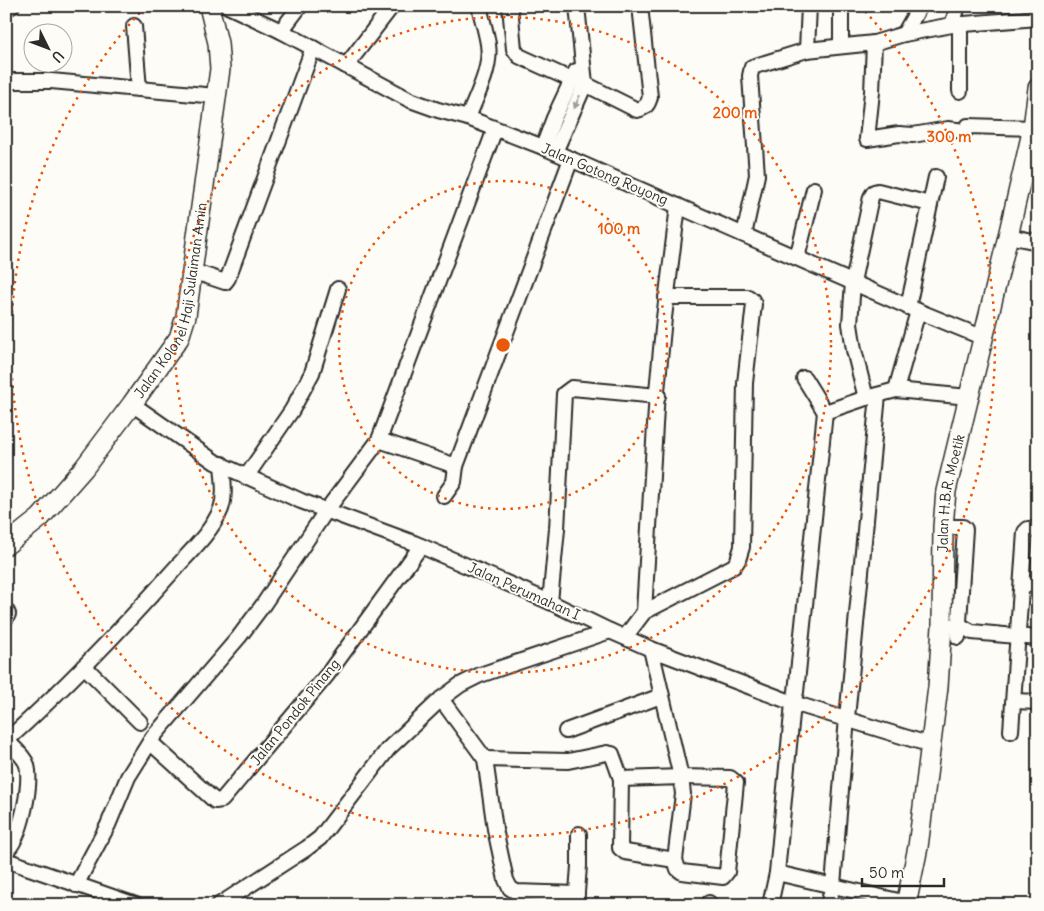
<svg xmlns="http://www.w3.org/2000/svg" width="1044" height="911" font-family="Delius,sans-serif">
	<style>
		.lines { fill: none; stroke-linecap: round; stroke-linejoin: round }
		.street-casing { stroke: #2b2b2b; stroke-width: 18 }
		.secondary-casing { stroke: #2b2b2b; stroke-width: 22 }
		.street { stroke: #fdfcf7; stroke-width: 14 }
		.secondary { stroke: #fdfcf7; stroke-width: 19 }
		.oneway { fill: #9e9e9b }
		.ring { fill: none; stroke: #e8590c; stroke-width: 2.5; stroke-dasharray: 2.5 5 }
		.labels { text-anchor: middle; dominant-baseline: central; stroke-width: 4; stroke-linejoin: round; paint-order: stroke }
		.street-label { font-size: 14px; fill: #2b2b2b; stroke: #fdfcf7 }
		.centre { fill: #e8590c; stroke: #fdfcf7; stroke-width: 2.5 }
		.ring-label { font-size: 15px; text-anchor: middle; font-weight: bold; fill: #e8590c; stroke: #fdfcf7; stroke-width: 4; stroke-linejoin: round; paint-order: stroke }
	</style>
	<rect width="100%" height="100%" fill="#fdfcf7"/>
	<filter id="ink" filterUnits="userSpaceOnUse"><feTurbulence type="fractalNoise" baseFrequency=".02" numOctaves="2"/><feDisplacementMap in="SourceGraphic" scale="10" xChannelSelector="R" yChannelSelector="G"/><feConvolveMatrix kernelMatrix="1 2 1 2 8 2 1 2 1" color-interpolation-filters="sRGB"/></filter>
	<g filter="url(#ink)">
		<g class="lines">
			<defs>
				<g id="street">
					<path d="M228 6 281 31 410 100 438 110 468 118 543 147 918 311 984 338"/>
					<path d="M510 6 514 49 519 56 572 80 585 84 637 110C645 108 648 105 650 97L640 6"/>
					<path d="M6 8 12 6"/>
					<path d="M952 25 958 6"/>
					<path d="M134 26 139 89"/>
					<path d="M281 31 300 6"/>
					<path d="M904 34 920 6"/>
					<path d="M874 43 872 92 867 139 899 134 913 135 948 129 965 131 968 126 1033 128"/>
					<path d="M841 46V6"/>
					<path d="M807 50 809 6"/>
					<path d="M346 66 392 6"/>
					<path d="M6 81H51L216 96"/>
					<path d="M960 91V24"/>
					<path d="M468 118C476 96 492 69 488 44 486 31 482 19 479 6"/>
					<path d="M543 147 554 118 576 71"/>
					<path d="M555 152 585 84 577 6"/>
					<path d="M744 235 757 175 750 76 752 67 807 50 874 43 904 34 952 25 1038 18"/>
					<path d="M1008 236 1038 242"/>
					<path d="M797 258 814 189"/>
					<path d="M192 271 225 282 228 278 313 48"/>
					<path d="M908 307 936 177"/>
					<path d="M804 378 825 412"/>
					<path d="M896 390 918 311"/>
					<path d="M866 398 854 350 850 324 853 282 871 197 874 192 878 191 930 204"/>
					<path d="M132 404 215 462 301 501 414 543 550 602 610 631 651 649 793 703 931 745"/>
					<path d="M379 440 456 466 571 159"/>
					<path d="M246 477 292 410 312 373 338 289"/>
					<path d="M444 496 454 482 456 466"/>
					<path d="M943 527H963L965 529 958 637"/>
					<path d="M1022 584 1038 585"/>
					<path d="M550 602 557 529 564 394 572 388 658 396"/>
					<path d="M6 610 8 614 6 618"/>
					<path d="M644 612 657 391 664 318 678 206"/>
					<path d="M950 626 963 627 972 632 1038 638"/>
					<path d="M625 637 644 612 734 566 738 560 742 547 745 383 754 304 752 300 748 297H666"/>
					<path d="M84 666 140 722"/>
					<path d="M441 699 485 759 495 829 506 880 510 888 516 892 577 894"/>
					<path d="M1014 701 1038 702"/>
					<path d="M566 731 661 696"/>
					<path d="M1011 731 1025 532 1028 529 1038 530"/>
					<path d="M6 741C65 688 120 631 172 572 189 553 211 533 221 509 226 495 223 479 222 464"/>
					<path d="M150 742 215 801 222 800 327 675 421 546"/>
					<path d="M485 759 568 761 607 753 612 754 621 779 620 848 625 852 675 860 678 869 682 872 723 877 727 872 736 783 730 778 681 777 651 649"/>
					<path d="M621 779 681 777 683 794 675 860"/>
					<path d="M6 851C21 839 32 784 27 765 24 756 13 747 7 741"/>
					<path d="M6 860 136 905"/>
					<path d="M777 873 907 903"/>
					<path d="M76 885 108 825 128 777 153 737 239 637 263 605 326 511 379 440 495 129"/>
					<path d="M219 905 307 848 320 838 388 749 441 699 460 685 480 675 610 631"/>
					<path d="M576 905 579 866V834"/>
					<path d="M708 905 709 903"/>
					<path d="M770 905 777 873 793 703 796 692 825 412 866 398 896 390 969 397"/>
					<path d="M828 905 833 885 847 718 878 395"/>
				</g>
				<g id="secondary">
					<path id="s1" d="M6 545 40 518 84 468 132 404 179 338 186 316 220 69 218 43 209 6"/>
					<path id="s2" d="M906 905 918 847 938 687 942 626 943 527 946 491 1008 236 1033 128 1038 88"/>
				</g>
			</defs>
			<use href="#street" class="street-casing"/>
			<use href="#secondary" class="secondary-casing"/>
			<use href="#street" class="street"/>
			<use href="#secondary" class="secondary"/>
		</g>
		<defs><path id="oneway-solid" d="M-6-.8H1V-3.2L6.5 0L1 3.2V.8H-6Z" transform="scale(1.25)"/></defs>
		<use class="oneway" href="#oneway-solid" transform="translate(577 102) rotate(113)"/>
	</g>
	<g class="ring">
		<circle cx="503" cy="345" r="164"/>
		<circle cx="503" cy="345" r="328"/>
		<path d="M860 6A492 492 0 1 1 146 6"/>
	</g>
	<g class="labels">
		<g class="street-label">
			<text transform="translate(605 174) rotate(23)">Jalan Gotong Royong</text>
			<text stroke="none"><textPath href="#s1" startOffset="304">Jalan Kolonel Haji Sulaiman Amin</textPath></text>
			<text stroke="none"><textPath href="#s2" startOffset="415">Jalan H.B.R. Moetik</textPath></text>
			<text transform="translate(524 591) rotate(24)">Jalan Perumahan I</text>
			<text transform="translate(295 712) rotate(-51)">Jalan Pondok Pinang</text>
		</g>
	</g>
	<circle cx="503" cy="345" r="8" class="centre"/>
	<g class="ring-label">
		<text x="735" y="118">200 m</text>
		<text x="949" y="142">300 m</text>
		<text x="619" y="234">100 m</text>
	</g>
	<rect width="1044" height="911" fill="none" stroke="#fdfcf7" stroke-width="25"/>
	<rect x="12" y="12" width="1019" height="886" fill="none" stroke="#2b2b2b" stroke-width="2" filter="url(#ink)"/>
	<g transform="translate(48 48) rotate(132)"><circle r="24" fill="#fdfcf7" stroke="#a9a8a5"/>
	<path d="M0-4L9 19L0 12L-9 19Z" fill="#2b2b2b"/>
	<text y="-8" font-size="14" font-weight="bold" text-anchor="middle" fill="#2b2b2b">U</text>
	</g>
	<path d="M862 878v8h82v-8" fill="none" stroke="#2b2b2b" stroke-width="2.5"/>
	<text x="869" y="878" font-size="15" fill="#2b2b2b" stroke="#fdfcf7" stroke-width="4" paint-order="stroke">50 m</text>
</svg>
